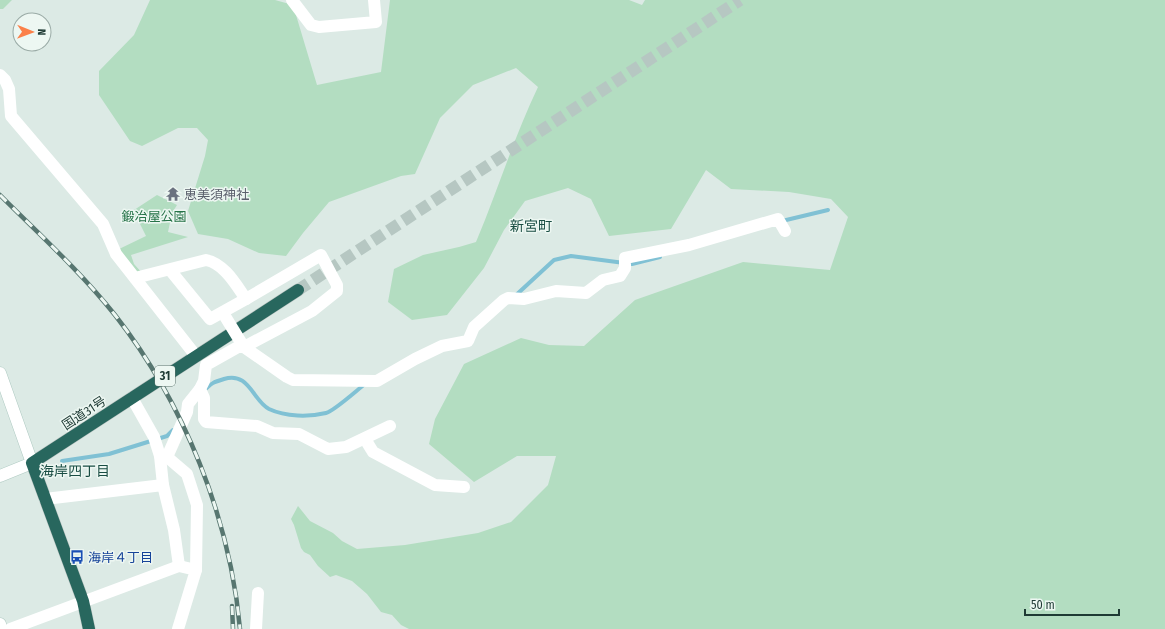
<svg xmlns="http://www.w3.org/2000/svg" width="1165" height="629" font-family="'Fira Sans Condensed','Noto Sans JP',sans-serif">
	<style>
		.green { fill: #b3ddc1 }
		.lines { fill: none; stroke-linecap: round; stroke-linejoin: round }
		.stream { stroke: #80c1d4; stroke-width: 4 }
		.highway-tunnel { stroke: #b6c7c2; stroke-width: 12; stroke-dasharray: 12 6; stroke-linecap: butt }
		.secondary-casing { stroke: #afcac2; stroke-width: 13 }
		.highway-casing { stroke: #bcc4c2; stroke-width: 13 }
		.street { stroke: #fff; stroke-width: 12 }
		.secondary { stroke: #fff; stroke-width: 12 }
		.highway { stroke: #28675e; stroke-width: 12 }
		.rail-casing { stroke: #577670; stroke-width: 4.5 }
		.rail { stroke: #edf7f2; stroke-width: 3; stroke-dasharray: 9; stroke-linecap: butt }
		.street-bridge { stroke: #fff; stroke-width: 12 }
		.labels { text-anchor: middle; dominant-baseline: central; stroke-width: 3; stroke-linejoin: round; paint-order: stroke }
		.shield { fill: #edf7f2; stroke: #5c736d; stroke-width: 1 }
		.shield-label { font-size: 12px; font-weight: bold; fill: #1e3a34 }
		.worship-label { font-size: 13px; fill: #5b616d; stroke: #edf7f2; text-anchor: start }
		.park-label { font-size: 13px; fill: #267348; stroke: #edf7f2 }
		.street-label { font-size: 13px; fill: #1e3a34; stroke: #edf7f2 }
		.transit-label { font-size: 13px; fill: #164399; stroke: #edf7f2; text-anchor: start }
		.neighbourhood-label { font-size: 14px; fill: #194d43; stroke: #edf7f2 }
	</style>
	<rect width="100%" height="100%" fill="#dceae5"/>
	<g class="green">
		<path d="M0 0H12L3 9H0Z"/>
		<path d="M150 0H275L293 5 317 85 381 72 390 0H629L642 5 645 0H1165V629H409L401 625 392 615 381 612 367 594 352 581 336 575 330 577 318 566 310 555 304 552 301 548 294 525 291 519 298 506 310 521 333 533 342 541 357 549 405 545 478 533 511 522 548 485 556 456H517L474 482 429 444 435 419 464 364 521 338 549 345 584 346 635 300 743 262 830 270 848 217 831 199 789 192 731 189 706 170 671 229 609 236 591 199 568 188 525 201 504 230 484 268 447 315 412 320 388 302 394 269 423 255 459 247 476 242C498 190 514 137 538 87L516 68 473 85 440 118 415 174 401 176 329 202 303 233 286 256 259 253 228 239 198 234 188 211 205 156 208 140 197 128H178L142 146 130 141 99 95V71L134 35Z"/>
		<path d="M157 195 177 205 172 213 168 232 188 237 131 255 134 264 143 274 136 277 117 250 146 236 138 220 131 212Z"/>
	</g>
	<g class="lines">
		<g class="stream">
			<path d="M782 221 828 210"/>
			<path d="M515 296 554 260 571 256 632 264 660 257"/>
			<path d="M204 391C211 383 214 382 224 379 249 371 253 401 269 409 286 417 309 417 326 413 334 411 357 390 365 384"/>
			<path d="M62 461 109 454 167 436 173 430"/>
		</g>
		<path class="highway-tunnel" d="M298 290 740 0"/>
		<defs>
			<g id="secondary">
				<path d="M0 373 32 463 0 476"/>
				<path d="M0 624 1 629"/>
			</g>
			<path id="highway" d="M89 629 83 601 32 463 298 290"/>
		</defs>
		<use href="#secondary" class="secondary-casing"/>
		<use href="#highway" class="highway-casing"/>
		<g class="street">
			<path d="M292 0 311 25 319 27 376 22 374 0"/>
			<path d="M0 75 5 80 9 89 11 116 103 224 116 254 196 356"/>
			<path d="M135 278 206 260C225 264 236 285 246 299L210 319 170 270"/>
			<path d="M246 299 321 255 337 285V291L312 311 244 347 287 377 293 380 377 381 415 359 442 346 468 341 474 327 504 300 508 298 524 299 556 291 586 293 603 280 620 276 625 268V258L689 245 778 219 785 231"/>
			<path d="M242 344 244 347H238L206 365 204 381 200 389 204 398V419L206 422 257 426 273 433 299 434 328 449 346 447 390 426"/>
			<path d="M132 398 154 437 160 456 163 485 174 530 179 566"/>
			<path d="M365 439 373 452 435 485 464 487"/>
			<path d="M160 456 167 457 187 474 197 505 196 570"/>
			<path d="M167 457 187 412 188 404 200 389"/>
			<path d="M45 499 163 485"/>
			<path d="M10 629 179 566 196 570 178 629"/>
			<path d="M256 629 258 593"/>
		</g>
		<use href="#secondary" class="secondary"/>
		<use href="#highway" class="highway"/>
		<defs>
			<g id="rail">
				<path d="M0 195C39 234 80 271 115 315 184 403 230 518 240 629"/>
				<path d="M232 606 233 629"/>
			</g>
		</defs>
		<use href="#rail" class="rail-casing"/>
		<use href="#rail" class="rail"/>
		<path class="street-bridge" d="M223 313 242 344"/>
	</g>
	<defs>
		<symbol id="temple-bare" viewBox="-9 -9 18 18"><path d="M0-6L5-2H3V0L6.5 2.5H4V6H1.5V3h-3V6H-4V2.5H-6.5L-3 0V-2H-5Z" fill="#6b7280" stroke="#edf7f2" stroke-width="2.5" paint-order="stroke"/></symbol>
		<symbol id="bus-bare" viewBox="-9 -9 18 18"><path d="M-5-6H5V4H4V6H2V4H-2V6H-4V4H-5ZM-3.5-4V0h7V-4ZM-3.5 1.2v1.5H-2V1.2ZM2 1.2v1.5H3.5V1.2Z" fill="#1a4fb4" stroke="#edf7f2" stroke-width="2.5" paint-order="stroke"/></symbol>
	</defs>
	<g fill-rule="evenodd">
		<use href="#temple-bare" x="163" y="184" width="20" height="20"/>
		<use href="#bus-bare" x="67" y="547" width="20" height="20"/>
	</g>
	<g class="labels">
		<rect class="shield" x="155" y="366" width="20" height="20" rx="3"/>
		<g class="shield-label">
			<text x="165" y="376">31</text>
		</g>
		<g class="worship-label">
			<text x="184" y="194">恵美須神社</text>
		</g>
		<g class="park-label">
			<text x="154" y="216">鍛冶屋公園</text>
		</g>
		<g class="street-label">
			<text transform="translate(84 413) rotate(-33)">国道31号</text>
		</g>
		<g class="transit-label">
			<text x="88" y="557">海岸４丁目</text>
		</g>
		<g class="neighbourhood-label">
			<text x="531" y="226">新宮町</text>
			<text x="75" y="471">海岸四丁目</text>
		</g>
	</g>
	<g transform="translate(32 32) rotate(91)"><circle r="19" fill="#edf7f2" stroke="#9aaba6"/>
	<path d="M0-3L7 15L0 10L-7 15Z" fill="#fb8049"/>
	<text y="-6" font-size="11" font-weight="bold" text-anchor="middle" fill="#1e3a34">N</text>
	</g>
	<path d="M1025 609v6h94v-6" fill="none" stroke="#1e3a34" stroke-width="2"/>
	<text x="1031" y="609" font-size="12" fill="#1e3a34" stroke="#edf7f2" stroke-width="3" paint-order="stroke">50 m</text>
</svg>
